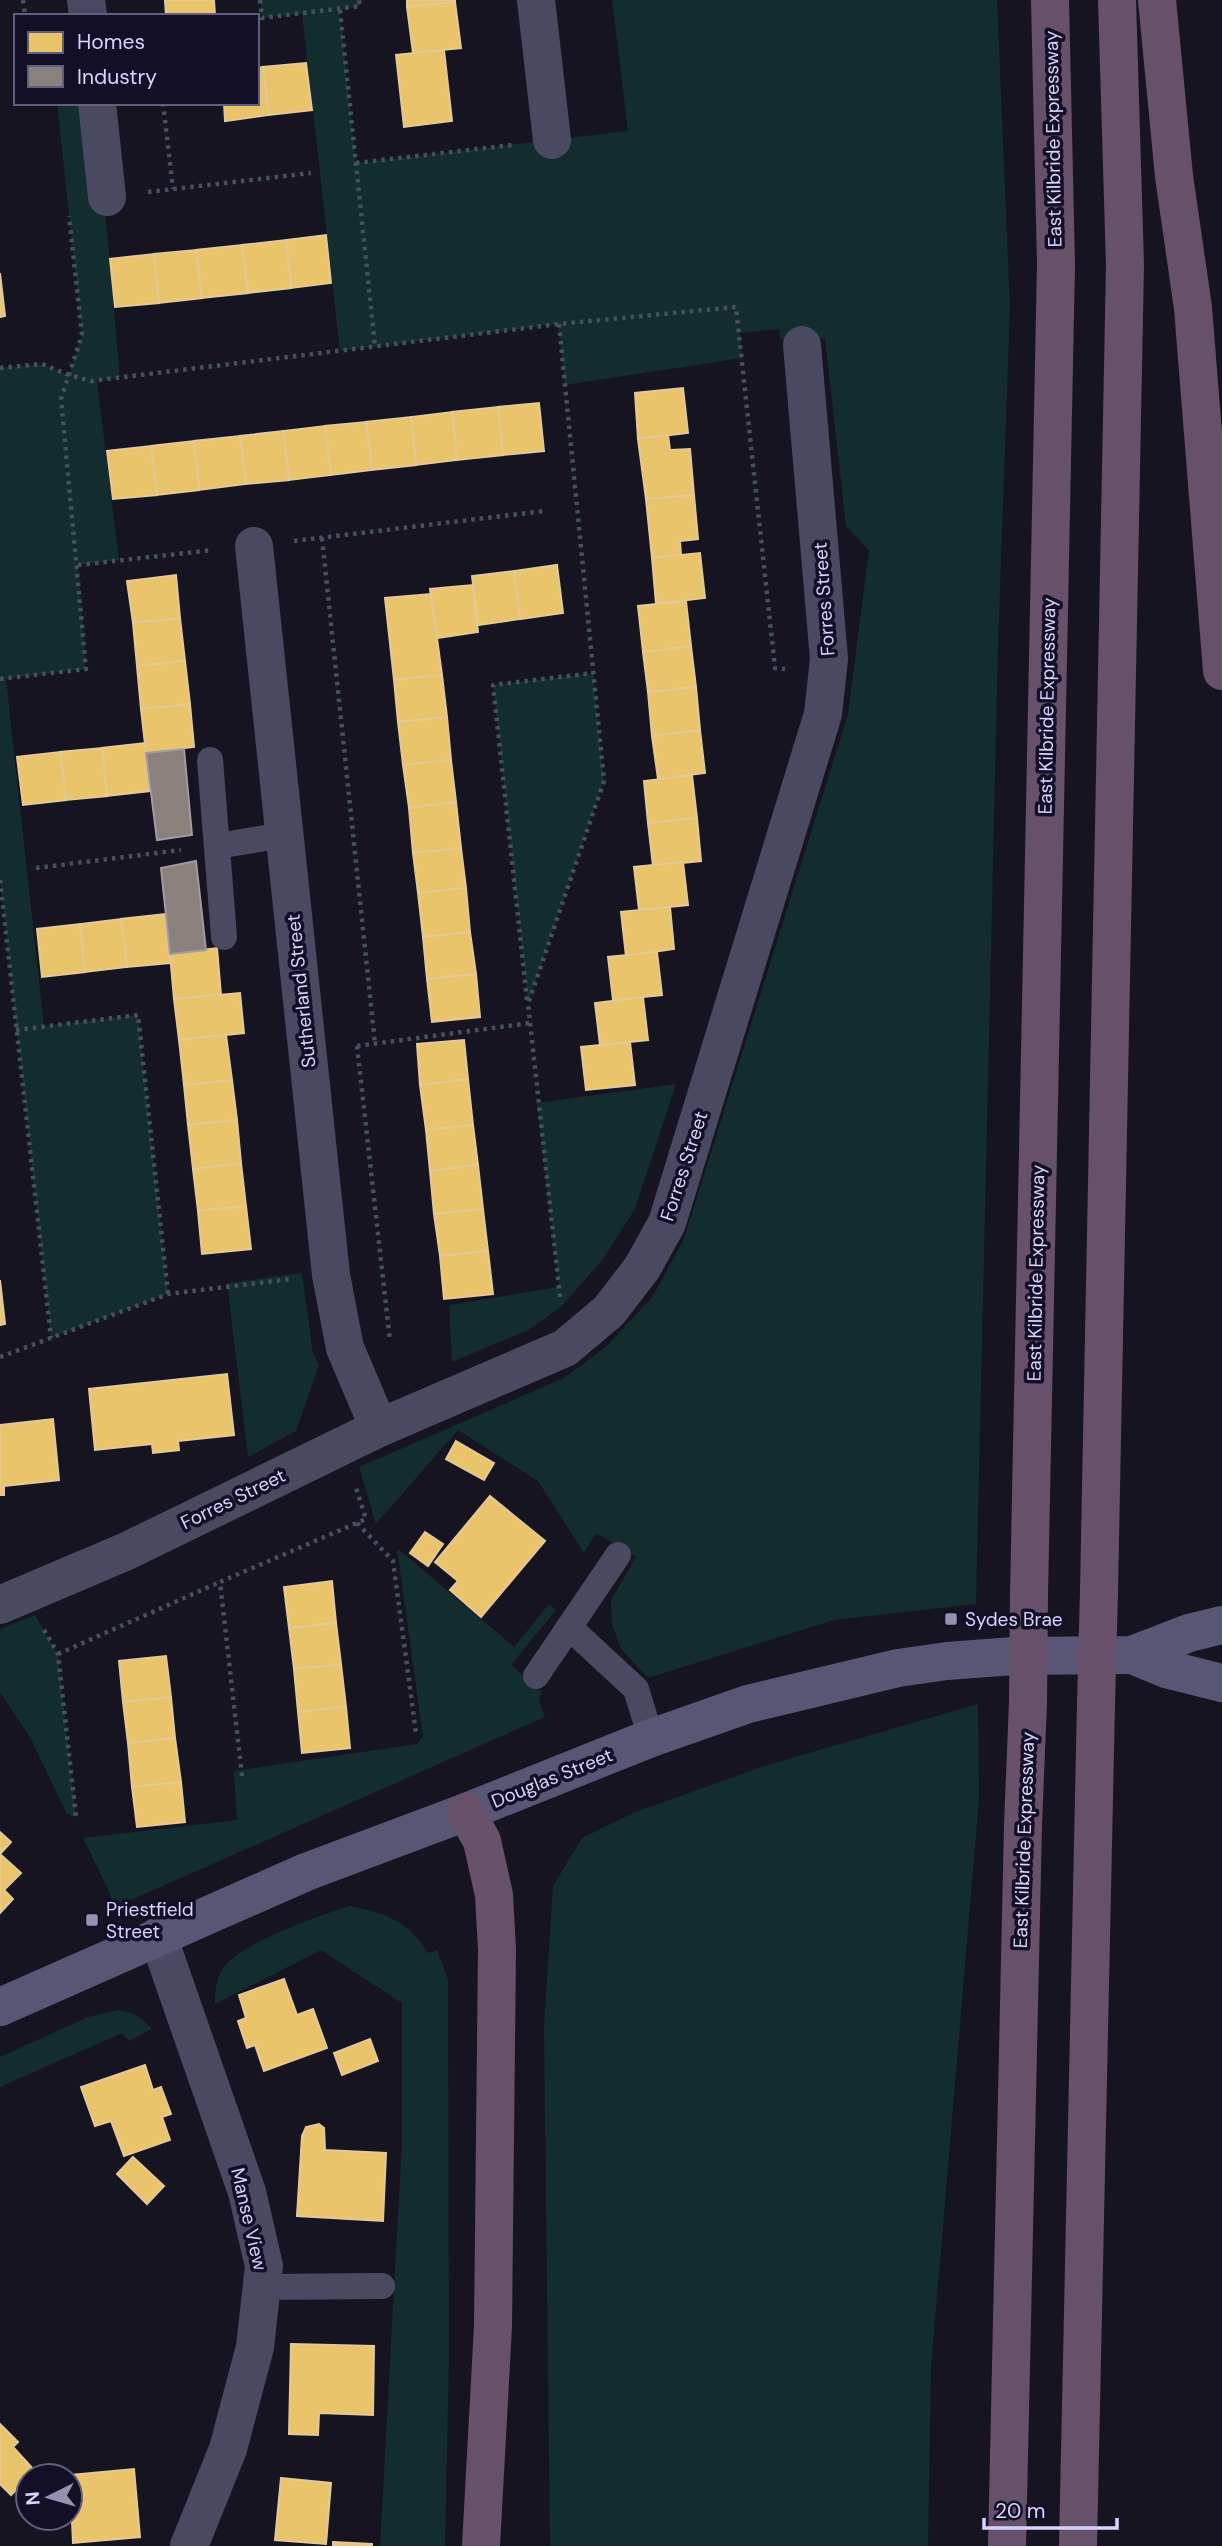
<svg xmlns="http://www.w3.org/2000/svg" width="1222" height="2546" font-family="'DM Sans',sans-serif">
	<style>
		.green { fill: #132c2d }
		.homes { fill: #e9c46a; stroke: #e4c997; stroke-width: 2 }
		.industry { fill: #8a817c; stroke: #a29aa3; stroke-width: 2 }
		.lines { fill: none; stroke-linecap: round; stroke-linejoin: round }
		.path { stroke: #44505f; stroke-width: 4.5; stroke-dasharray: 3.5 5; stroke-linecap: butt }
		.lane { stroke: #4a4962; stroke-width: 26 }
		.street { stroke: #4a4962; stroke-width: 38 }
		.secondary { stroke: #575674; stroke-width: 38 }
		.highway { stroke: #67516a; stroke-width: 38 }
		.highway-bridge { stroke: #67516a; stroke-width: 38 }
		.poi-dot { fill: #9591b1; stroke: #130f26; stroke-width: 2.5 }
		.labels { text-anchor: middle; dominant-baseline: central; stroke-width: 7; stroke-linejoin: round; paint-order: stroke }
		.street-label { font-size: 19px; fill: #d9d4ff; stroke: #130f26 }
		.poi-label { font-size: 19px; fill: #d9d4ff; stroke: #130f26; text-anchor: start }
	</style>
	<rect width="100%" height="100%" fill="#161421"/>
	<g class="green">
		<path d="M260 0H359L360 6 340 10 356 163 628 131 612 0H997L1010 307 998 644 976 1604 834 1620 648 1678 621 1649 612 1624 611 1600 636 1557 596 1533 584 1553 538 1481 458 1430 376 1524 359 1467 564 1378 607 1346 653 1296 684 1239 848 714 869 550 846 526 825 338 781 340 779 329 740 333 742 358 565 385 558 324 340 351 302 14 262 18Z"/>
		<path d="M57 103H83L104 197 120 378 97 381 119 560 78 565 86 669 6 679 44 1026 138 1015 168 1294 51 1338 0 880V368L42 364 69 375 82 335Z"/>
		<path d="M593 673 604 781 528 1004 493 685Z"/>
		<path d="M676 1084 635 1209 603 1259 561 1307 528 1330 452 1362 449 1305 559 1287 537 1103Z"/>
		<path d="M302 1273 313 1354 319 1365 296 1431 248 1457 227 1283Z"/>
		<path d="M397 1548 514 1647 549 1604 556 1610 511 1665 542 1692 539 1701 545 1717 113 1908 110 1893 83 1838 237 1820 234 1771 417 1744 423 1737Z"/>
		<path d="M35 1615 58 1654 76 1817 67 1814 31 1739 0 1692V1629Z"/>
		<path d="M978 1704 979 1799 931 2368 928 2546H550L544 2026 553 1886 582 1838 633 1813 764 1766Z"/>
		<path d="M350 1906C386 1913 408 1921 428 1953L437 1950 448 1980 449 2354 445 2546H380L402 2142V2003L321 1950 215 2004C215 1991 216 1978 224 1967 241 1943 320 1915 350 1906Z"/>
		<path d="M118 2010C133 2012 142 2017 152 2029L129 2041 122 2033 0 2087V2057L88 2017Z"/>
	</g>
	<g class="homes">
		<path d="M165 0H214L215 16H166Z"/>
		<path d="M407 0H455V2L407 7Z"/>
		<path d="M455 2 461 48 413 53 407 7Z"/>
		<path d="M444 50 452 121 404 127 396 55Z"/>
		<path d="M306 63 312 110 269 115 263 67Z"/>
		<path d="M263 67 269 115 225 121 224 103H257V68Z"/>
		<path d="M326 235 331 283 291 288 286 240Z"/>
		<path d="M286 240 291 288 248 293 242 245Z"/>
		<path d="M242 245 248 293 202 298 196 250Z"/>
		<path d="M196 250 202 298 159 303 154 254Z"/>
		<path d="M154 254 159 303 115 307 110 259Z"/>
		<path d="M0 273 5 316 0 317Z"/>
		<path d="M683 388 688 433 638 439 635 393Z"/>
		<path d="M539 403 544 451 503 455 498 407Z"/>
		<path d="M498 407 503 455 457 460 452 412Z"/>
		<path d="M452 412 457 460 416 465 411 417Z"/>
		<path d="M411 417 416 465 372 470 366 422Z"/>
		<path d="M366 422 372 470 331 475 325 426Z"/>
		<path d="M325 426 331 475 289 480 283 431Z"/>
		<path d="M283 431 289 480 246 484 240 436Z"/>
		<path d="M668 435 670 450 690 449 694 495 646 499 638 439Z"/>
		<path d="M240 436 246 484 199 490 194 441Z"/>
		<path d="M194 441 199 490 157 495 151 446Z"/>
		<path d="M151 446 157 495 113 499 107 451Z"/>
		<path d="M694 495 698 539 680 541 681 555 652 558 646 499Z"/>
		<path d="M700 553 705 598 656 604 652 558Z"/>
		<path d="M557 565 563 613 520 619 514 571Z"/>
		<path d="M514 571 520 619 478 625 472 576Z"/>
		<path d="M176 575 180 618 133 623 127 581Z"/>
		<path d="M473 585 478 632 437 638 430 589Z"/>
		<path d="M431 594 442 675 394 680 385 598Z"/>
		<path d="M686 601 691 646 643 652 638 606Z"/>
		<path d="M180 618 185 661 137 666 133 623Z"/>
		<path d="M691 646 696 687 648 692 643 652Z"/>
		<path d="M185 661 190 704 141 709 137 666Z"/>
		<path d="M442 675 447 717 398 722 394 680Z"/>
		<path d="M696 687 700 730 652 736 648 692Z"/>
		<path d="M190 704 194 747 146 753 141 709Z"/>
		<path d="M447 717 451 760 403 765 398 722Z"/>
		<path d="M700 730 705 773 658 779 652 736Z"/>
		<path d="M145 743 150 791 107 796 102 748Z"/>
		<path d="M102 748 107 796 66 800 60 752Z"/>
		<path d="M60 752 66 800 23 805 17 757Z"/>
		<path d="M451 760 456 802 409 808 403 765Z"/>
		<path d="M692 775 697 818 648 823 644 781Z"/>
		<path d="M456 802 461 848 413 853 409 808Z"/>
		<path d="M697 818 701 861 653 866 648 823Z"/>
		<path d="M461 848 466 888 418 893 413 853Z"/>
		<path d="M683 862 688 905 639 910 634 867Z"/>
		<path d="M466 888 470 932 423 937 418 893Z"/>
		<path d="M670 907 674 949 626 956 621 912Z"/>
		<path d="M165 914 170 963 127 967 121 919Z"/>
		<path d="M121 919 127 967 85 972 80 924Z"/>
		<path d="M80 924 85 972 42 977 37 929Z"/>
		<path d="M470 932 476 974 427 979 423 937Z"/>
		<path d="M217 948 221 995 174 999 170 954Z"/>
		<path d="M657 952 662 995 613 1000 608 957Z"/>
		<path d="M476 974 480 1017 432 1022 427 979Z"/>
		<path d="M240 993 244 1033 179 1040 174 999Z"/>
		<path d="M643 997 648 1040 600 1045 595 1003Z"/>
		<path d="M226 1035 232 1080 184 1085 179 1040Z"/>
		<path d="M464 1040 468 1079 420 1085 417 1044Z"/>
		<path d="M630 1042 635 1085 586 1090 581 1047Z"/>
		<path d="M468 1079 473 1125 426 1130 420 1085Z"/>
		<path d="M232 1080 237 1120 188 1125 184 1085Z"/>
		<path d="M237 1120 241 1163 193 1169 188 1125Z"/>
		<path d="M473 1125 478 1165 430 1171 426 1130Z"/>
		<path d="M241 1163 246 1206 198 1211 193 1169Z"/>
		<path d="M478 1165 483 1209 434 1214 430 1171Z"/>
		<path d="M246 1206 251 1249 202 1254 198 1211Z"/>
		<path d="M483 1209 488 1251 440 1256 434 1214Z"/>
		<path d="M488 1251 493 1294 444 1299 440 1256Z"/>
		<path d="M0 1280 5 1324 0 1325Z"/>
		<path d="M227 1374 234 1435 178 1441 179 1450 153 1453 152 1444 95 1450 89 1389Z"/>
		<path d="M53 1419 59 1480 4 1486V1495H0V1425Z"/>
		<path d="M456 1441 494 1463 484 1480 446 1459Z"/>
		<path d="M490 1496 545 1541 481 1617 450 1590 458 1581 435 1562Z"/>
		<path d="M425 1532 443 1544 428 1566 410 1553Z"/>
		<path d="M332 1581 336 1623 289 1628 284 1587Z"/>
		<path d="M336 1623 341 1664 294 1669 289 1628Z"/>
		<path d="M166 1656 171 1697 123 1702 119 1661Z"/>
		<path d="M341 1664 346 1707 298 1712 294 1669Z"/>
		<path d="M171 1697 175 1738 128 1743 123 1702Z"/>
		<path d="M346 1707 350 1748 302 1753 298 1712Z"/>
		<path d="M175 1738 181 1782 132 1787 128 1743Z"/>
		<path d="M181 1782 185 1822 137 1827 132 1787Z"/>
		<path d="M0 1832 11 1842 0 1854 21 1873 4 1890 13 1899 0 1913Z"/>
		<path d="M284 1979 297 2015 313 2009 327 2048 264 2071 255 2045 247 2048 238 2021 246 2018 239 1995Z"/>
		<path d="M370 2039 378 2061 342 2075 334 2053Z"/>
		<path d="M145 2065 153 2090 161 2087 171 2114 162 2117 170 2140 124 2156 111 2121 95 2126 81 2087Z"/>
		<path d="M319 2124 324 2128 325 2150 386 2153 383 2221 297 2216 302 2136 306 2127Z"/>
		<path d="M133 2157 164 2186 147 2204 117 2174Z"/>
		<path d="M291 2344 374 2346 373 2415 319 2413 318 2435 289 2434Z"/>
		<path d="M0 2424 18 2442 13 2447 35 2471 11 2495 0 2484Z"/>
		<path d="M134 2469 140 2537 73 2543 70 2476H59Z"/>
		<path d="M281 2478 331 2483 326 2544 275 2540Z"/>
		<path d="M333 2542 372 2544V2546H333Z"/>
	</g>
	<g class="industry">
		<path d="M184 749 192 835 157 840 146 753Z"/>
		<path d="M196 861 206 950 170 954 161 868Z"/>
	</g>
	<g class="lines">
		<g class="path">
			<path d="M23 0 25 16"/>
			<path d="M260 0 262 18 360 6 359 0"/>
			<path d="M340 10 375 347"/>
			<path d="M163 103 173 189"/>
			<path d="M356 163 512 145"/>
			<path d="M148 192 311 173"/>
			<path d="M559 324 604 781 528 1004 560 1297"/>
			<path d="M0 368 42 364 69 375 91 381 559 324 736 307 775 668 785 669"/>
			<path d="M322 538 375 1044"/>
			<path d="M294 541 544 511"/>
			<path d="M78 565 213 550"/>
			<path d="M0 679 86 669 61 399 82 335 69 216"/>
			<path d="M36 868 181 850"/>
			<path d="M0 880 51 1338"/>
			<path d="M527 1000 493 685 593 673"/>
			<path d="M16 1030 138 1015 168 1294"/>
			<path d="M357 1046 390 1341"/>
			<path d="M357 1046 530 1023"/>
			<path d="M0 1357 168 1294 291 1279"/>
			<path d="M357 1523 393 1561 416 1733"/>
			<path d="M44 1630 58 1654 76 1817"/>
			<path d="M58 1654 220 1582"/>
			<path d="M242 1776 220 1582 366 1519 355 1485"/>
		</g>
		<g class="lane">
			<path d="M210 760 224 937"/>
			<path d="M217 846 284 835"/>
			<path d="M569 1627 636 1689 651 1738"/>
			<path d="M536 1676 618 1555"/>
			<path d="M262 2287 382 2286"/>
		</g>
		<g class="street">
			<path d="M86 0 88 16"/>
			<path d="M536 0 552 140"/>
			<path d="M97 103 107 197"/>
			<path d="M254 546 331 1275 345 1348 379 1428"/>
			<path d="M0 1605 127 1551 379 1428 565 1348 609 1311 642 1268 667 1223 823 714 829 659 802 345"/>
			<path d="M158 1936 247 2192 264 2266 255 2347 228 2449 189 2546"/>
		</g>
		<g class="secondary">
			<path d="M1132 1655 1166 1669 1222 1683"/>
			<path d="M0 2007 306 1872 466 1812 651 1738 748 1704 898 1668 947 1661 1014 1656 1132 1655 1189 1633 1222 1625"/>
		</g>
		<g class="highway">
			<path d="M1157 0 1174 176 1193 308 1222 671"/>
			<path d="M1099 1591 1125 265 1117 0"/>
			<path d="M1029 1595 1056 264 1050 0"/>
			<path d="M466 1812 482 1841 494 1895 497 1949 493 2326 481 2546"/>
			<path d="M1007 2546 1023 1825 1028 1702"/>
			<path d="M1078 2546 1096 1704"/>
		</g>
		<g class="highway-bridge">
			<path d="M1028 1702 1029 1595"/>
			<path d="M1096 1704 1099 1591"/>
		</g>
	</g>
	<g class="poi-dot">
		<rect x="944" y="1612" width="14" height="14" rx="3.5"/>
		<rect x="85" y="1913" width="14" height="14" rx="3.5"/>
	</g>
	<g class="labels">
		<g class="street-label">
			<text transform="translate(1053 139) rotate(-91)">East Kilbride Expressway</text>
			<text transform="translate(824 599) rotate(-94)">Forres Street</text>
			<text transform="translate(1047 706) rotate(-89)">East Kilbride Expressway</text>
			<text transform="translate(301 991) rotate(-96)">Sutherland Street</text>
			<text transform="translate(684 1166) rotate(-72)">Forres Street</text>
			<text transform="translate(1036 1273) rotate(-89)">East Kilbride Expressway</text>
			<text transform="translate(233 1499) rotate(-26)">Forres Street</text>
			<text transform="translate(552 1778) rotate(-22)">Douglas Street</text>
			<text transform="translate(1024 1840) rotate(-88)">East Kilbride Expressway</text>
			<text transform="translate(249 2219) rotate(77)">Manse View</text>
		</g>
		<g class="poi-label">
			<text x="965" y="1619">Sydes Brae</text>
			<text x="106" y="1909">Priestfield<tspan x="106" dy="22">Street</tspan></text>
		</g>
	</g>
	<rect x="14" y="14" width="245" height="91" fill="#130f26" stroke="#625e7d" stroke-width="2"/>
	<rect x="28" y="32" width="35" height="21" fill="#e9c46a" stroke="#625e7d" stroke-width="2"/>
	<text x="77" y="49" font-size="21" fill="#d9d4ff">Homes</text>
	<rect x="28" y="66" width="35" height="21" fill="#8a817c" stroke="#625e7d" stroke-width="2"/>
	<text x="77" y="84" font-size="21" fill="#d9d4ff">Industry</text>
	<g transform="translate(49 2497) rotate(265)"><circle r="33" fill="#130f26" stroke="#625e7d" stroke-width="2"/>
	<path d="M0-5L12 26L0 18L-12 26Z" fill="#9591b1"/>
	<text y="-10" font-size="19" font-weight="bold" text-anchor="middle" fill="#d9d4ff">N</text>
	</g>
	<path d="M984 2518v10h133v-10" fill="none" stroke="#d9d4ff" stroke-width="3.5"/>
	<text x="995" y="2518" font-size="21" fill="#d9d4ff" stroke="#130f26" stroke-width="5" paint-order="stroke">20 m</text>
</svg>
